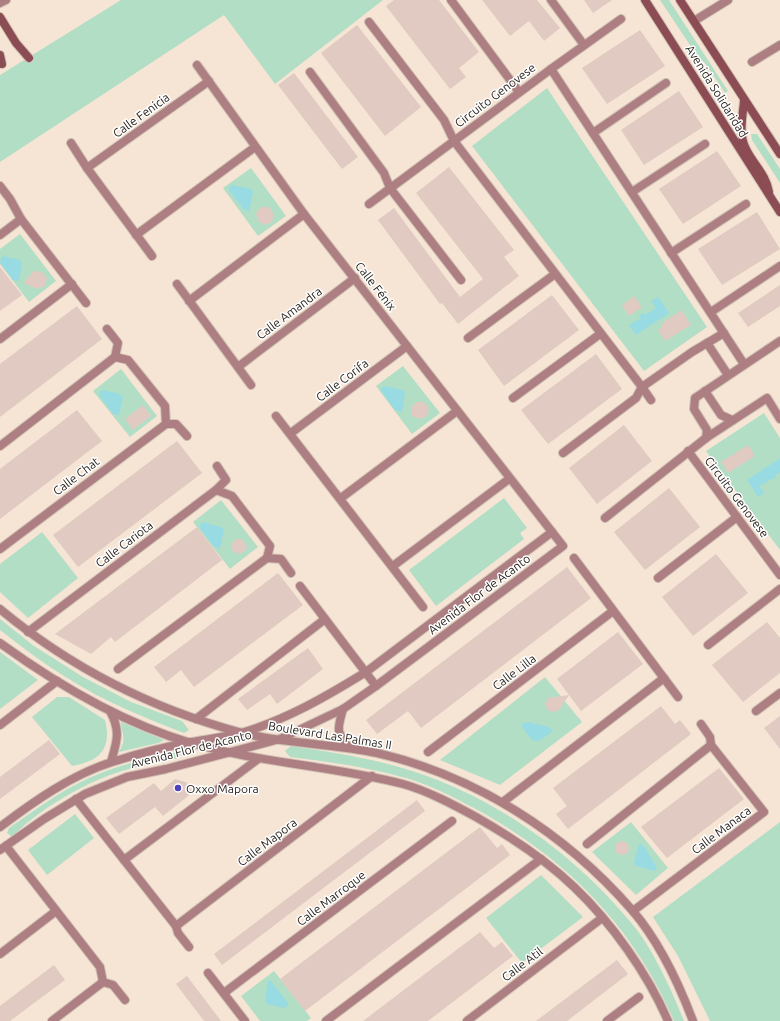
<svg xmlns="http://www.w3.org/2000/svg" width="780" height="1021" font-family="Ubuntu,sans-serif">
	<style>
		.green { fill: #b2dec5 }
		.water { fill: #98dbe2 }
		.building { fill: #e0cac1 }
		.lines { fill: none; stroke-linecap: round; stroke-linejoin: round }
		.street-casing { stroke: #d1c2b4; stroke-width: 10 }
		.secondary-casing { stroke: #d1c2b4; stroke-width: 10 }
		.street { stroke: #ad7f83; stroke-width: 8 }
		.secondary { stroke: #8c4c53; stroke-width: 8 }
		.poi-dot { fill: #4f41b9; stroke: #fff; stroke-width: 1.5 }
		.labels { text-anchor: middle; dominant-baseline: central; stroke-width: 3; stroke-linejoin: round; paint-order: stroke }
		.street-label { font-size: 12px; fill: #2a241e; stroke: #fff }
		.poi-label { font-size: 12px; fill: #2a241e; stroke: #fff; text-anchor: start }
	</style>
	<rect width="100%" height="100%" fill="#f6e5d5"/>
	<g class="green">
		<path d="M121 0H383L275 84 224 15 0 162V75Z"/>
		<path d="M660 0H669L728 91 725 93 705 63 698 57Z"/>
		<path d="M547 88 707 327 644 371 472 146Z"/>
		<path d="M751 134H757L780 169V183L752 140Z"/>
		<path d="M251 168 286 216 258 236 223 188Z"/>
		<path d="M20 234 56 281 29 302 0 264V249Z"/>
		<path d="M403 366 440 413 412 434 376 386Z"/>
		<path d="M121 369 157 416 130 437 93 391Z"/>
		<path d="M764 413 780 438V550L706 451Z"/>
		<path d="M504 498 527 528 520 533 524 539 436 606 409 570Z"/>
		<path d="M221 500 258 547 230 569 193 522Z"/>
		<path d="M42 532 78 578 28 618 0 592V564Z"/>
		<path d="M0 619 34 646 83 677 131 702 182 721 189 730 184 733C166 726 148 719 130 711 83 691 40 662 0 630Z"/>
		<path d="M0 652 38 680 0 709Z"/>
		<path d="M545 677 582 722 500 785 440 760Z"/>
		<path d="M57 697H69L105 720C112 749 100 761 72 766L32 717Z"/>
		<path d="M121 722 164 740 158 743 119 752C127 738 122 736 121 722Z"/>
		<path d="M291 746C331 752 371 758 409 770 497 797 580 858 637 930 655 954 673 993 684 1021H674C633 925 564 856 472 807 451 796 430 785 406 778 368 767 329 762 290 757L285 751Z"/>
		<path d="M177 752 181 753 179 758C160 762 140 766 122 771 86 782 41 808 15 834L11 836 7 833 9 828C35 810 60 791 89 778 117 765 147 759 177 752Z"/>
		<path d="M75 814 94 838 47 875 28 850Z"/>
		<path d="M631 822 668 868 636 895 592 852Z"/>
		<path d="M780 822V1021H710L678 956 653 917Z"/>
		<path d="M541 875 583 917 522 963 486 918Z"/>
		<path d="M274 971 311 1018 307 1021H260L241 996Z"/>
	</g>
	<g class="water">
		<path d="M232 185 251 189 253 192 249 211 243 209 229 190V187Z"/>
		<path d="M2 256 20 260 22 263 19 281 13 280 0 263Z"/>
		<path d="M658 297 669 313 636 335 629 325 641 318 639 316 643 313 645 315 656 308 651 301Z"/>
		<path d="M384 386 403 390 405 393 402 412 395 410 381 391V388Z"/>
		<path d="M102 390 120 394 123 397 119 415 113 414 99 395V392Z"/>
		<path d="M780 458V472L775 475 776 477 759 486 764 493 758 497 747 480Z"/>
		<path d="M203 522 221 527 224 530 220 548 214 547 200 528V525Z"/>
		<path d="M528 722 549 727 553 731 539 741 532 740 521 726 523 723Z"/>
		<path d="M639 844 643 845 657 867 655 871 636 866 634 863Z"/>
		<path d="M268 981H271L288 1003V1006L284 1008 267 1004 265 1001Z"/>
	</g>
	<g class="building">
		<path d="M394 0H439L479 52 459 68 466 77 450 89 386 6Z"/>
		<path d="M482 0H537L560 28 544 41 529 21 510 36Z"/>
		<path d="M584 0H612L593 13Z"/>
		<path d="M357 25 421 107 385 136 321 53Z"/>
		<path d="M640 30 665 66 607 104 582 68Z"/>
		<path d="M294 73 358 157 342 169 278 85Z"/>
		<path d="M679 91 703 127 644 165 621 130Z"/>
		<path d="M717 151 741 186 683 224 659 189Z"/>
		<path d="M449 167 514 250 504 257 519 276 458 324 442 303 440 304 378 220 394 208 460 297 483 279 416 193Z"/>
		<path d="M261 207H269L274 214 272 222 265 225 258 221 256 213Z"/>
		<path d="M757 212 780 249 722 285 698 249Z"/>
		<path d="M0 267 22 295 0 311Z"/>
		<path d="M33 271 42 272 47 278 45 286 37 289 24 283Z"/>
		<path d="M780 285V306L748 327 738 313Z"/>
		<path d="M552 295 579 330 504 386 478 350Z"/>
		<path d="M634 296 642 307 629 316 622 305Z"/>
		<path d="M77 306 102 339 0 417V364Z"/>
		<path d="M682 310 691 325 665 341 658 330 662 327 661 324Z"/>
		<path d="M596 354 622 389 548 444 521 410Z"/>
		<path d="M416 402H424L429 408 427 416 420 419 412 416 411 408Z"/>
		<path d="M143 405 151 416 133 430 125 419Z"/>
		<path d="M77 410 102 441 0 519V469Z"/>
		<path d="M624 425 652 461 597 504 569 468Z"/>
		<path d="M177 441 202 473 78 567 53 535Z"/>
		<path d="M748 445 755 456 728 473 721 462Z"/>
		<path d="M669 488 700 527 645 570 614 532Z"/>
		<path d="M197 527 222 560 115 642 111 637 91 654 55 634Z"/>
		<path d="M236 539 243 540 247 546 244 552 238 554 232 550 231 544Z"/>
		<path d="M716 554 748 593 693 636 662 597Z"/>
		<path d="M567 567 591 598 421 728 408 711 377 734 366 720Z"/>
		<path d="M278 573 303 605 194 687 181 670 166 682 154 667Z"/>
		<path d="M767 622 780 638V673L743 702 712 665Z"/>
		<path d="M618 632 643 664 581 711 569 695 559 710 553 712 549 711 545 705 548 698 569 695 557 679Z"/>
		<path d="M308 648 323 669 277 704 270 694 247 710 238 699Z"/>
		<path d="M661 706 675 724 680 720 691 734 568 829 556 814 567 806 553 788Z"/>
		<path d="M780 716V749L764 728Z"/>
		<path d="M49 740 60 754 0 799V777Z"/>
		<path d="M719 768 744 799 667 858 641 827Z"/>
		<path d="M175 779 186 782 193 792 163 816 155 807 119 834 106 818 154 783 161 791Z"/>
		<path d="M417 800 425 811 222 965 214 954Z"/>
		<path d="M480 827 497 848 502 844 510 855 305 1011 280 979Z"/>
		<circle cx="622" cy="848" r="7"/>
		<path d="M480 932 494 948 502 942 513 956 428 1021H363Z"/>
		<path d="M617 960 628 974 567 1021H536Z"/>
		<path d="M54 965 65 980 10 1021H0V1006Z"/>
		<path d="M187 976 221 1021H204L176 984Z"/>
	</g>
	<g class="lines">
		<defs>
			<g id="street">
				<path d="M451 0 519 92"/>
				<path d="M551 0 584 45"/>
				<path d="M0 3 6 0"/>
				<path d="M694 21 728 0"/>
				<path d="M369 22 444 120 454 141 642 387 692 352 724 333"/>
				<path d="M752 62 780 45"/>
				<path d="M551 69 744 364"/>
				<path d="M310 72 384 173 390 188 461 280"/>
				<path d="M593 133 666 83"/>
				<path d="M71 143 87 168 152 256"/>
				<path d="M87 168 209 81"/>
				<path d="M0 186 10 199 21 219 86 303"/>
				<path d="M632 192 705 144"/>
				<path d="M369 204 551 69 621 19"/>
				<path d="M0 235 21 219"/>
				<path d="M136 235 255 147"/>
				<path d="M671 253 746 204"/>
				<path d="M177 284 251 385"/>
				<path d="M189 301 304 214"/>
				<path d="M711 312 780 266"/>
				<path d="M107 329 118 343 115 357 128 360 165 406 166 424H176L187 436"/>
				<path d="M468 338 555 274"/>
				<path d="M0 339 72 284"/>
				<path d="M707 343 728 375"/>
				<path d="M238 367 355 278"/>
				<path d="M705 391 721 415 732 420"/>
				<path d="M513 398 600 334"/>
				<path d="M276 416 423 607"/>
				<path d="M291 433 407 346"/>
				<path d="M706 438 707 430 694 409 695 398 780 341"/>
				<path d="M0 446 115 357"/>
				<path d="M688 451 780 575"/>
				<path d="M563 453 636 398 642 387 651 400"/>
				<path d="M217 466 226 480 216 490 232 496 270 546 267 558 281 559 291 573"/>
				<path d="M341 498 457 411"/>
				<path d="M605 518 706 438 767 398 780 419"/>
				<path d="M0 549 166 424"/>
				<path d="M574 558 678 697"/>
				<path d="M393 566 509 479"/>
				<path d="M658 578 737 517"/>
				<path d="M300 586 376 686"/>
				<path d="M0 609C70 667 150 708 239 732 282 744 332 743 377 753 476 776 565 833 632 910 658 940 679 984 693 1021"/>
				<path d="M28 632 216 490"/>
				<path d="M0 643C58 685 122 723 191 743 260 763 333 766 403 784 428 791 454 805 476 817 511 837 545 859 574 887 611 922 648 974 668 1021"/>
				<path d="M708 645 780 589"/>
				<path d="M118 669 267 558"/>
				<path d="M343 709C337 730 336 731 349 748"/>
				<path d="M110 711C121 731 117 741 111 762"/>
				<path d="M756 711 780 693"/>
				<path d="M196 719 325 619"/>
				<path d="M0 725 57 681"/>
				<path d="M428 752 613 611"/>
				<path d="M76 799 176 926 178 933 189 947"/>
				<path d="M503 802 664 678"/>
				<path d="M0 827C33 802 71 775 112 762 137 754 165 747 191 742 208 739 225 737 241 733 286 720 327 696 366 672L552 532"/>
				<path d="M587 844 711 745"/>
				<path d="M6 846 100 967 103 982 113 985 125 1000"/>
				<path d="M0 850 44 819 85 794 127 777 166 769 280 739 343 709 376 686 563 546 304 214 197 65"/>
				<path d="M124 860 258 759"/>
				<path d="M633 911 764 812 711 745 710 737 701 724"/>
				<path d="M176 926 372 776"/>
				<path d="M0 954 56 911"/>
				<path d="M208 973 245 1021"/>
				<path d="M224 993 452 821"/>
				<path d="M52 1021 103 982"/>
				<path d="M326 1021 541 859"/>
				<path d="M467 1021 602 918"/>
				<path d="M607 1021 639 997"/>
			</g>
			<g id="secondary">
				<path d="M645 0 780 212"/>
				<path d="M680 0 780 154"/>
				<path d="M0 17 16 43 29 58"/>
				<path d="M0 55 2 64"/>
				<path d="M744 100C743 116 738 134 746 149 753 164 766 174 769 192"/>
			</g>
		</defs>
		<use href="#street" class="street-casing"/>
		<use href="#secondary" class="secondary-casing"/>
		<use href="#street" class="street"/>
		<use href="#secondary" class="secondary"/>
	</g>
	<circle class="poi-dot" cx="178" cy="788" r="4"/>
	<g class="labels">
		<g class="street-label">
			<text transform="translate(717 91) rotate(58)">Avenida Solidaridad</text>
			<text transform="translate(495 95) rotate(-37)">Circuito Genovese</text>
			<text transform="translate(141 115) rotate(-36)">Calle Fenicia</text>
			<text transform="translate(376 286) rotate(52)">Calle Fénix</text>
			<text transform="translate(289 313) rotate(-37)">Calle Amandra</text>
			<text transform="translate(342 380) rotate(-37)">Calle Corifa</text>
			<text transform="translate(76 476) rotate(-37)">Calle Chat</text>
			<text transform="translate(737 497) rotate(53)">Circuito Genovese</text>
			<text transform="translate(124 544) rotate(-37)">Calle Cariota</text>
			<text transform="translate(479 594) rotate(-37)">Avenida Flor de Acanto</text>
			<text transform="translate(514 672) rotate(-37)">Calle Lilla</text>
			<text transform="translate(330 735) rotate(9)">Boulevard Las Palmas II</text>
			<text transform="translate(191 749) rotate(-14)">Avenida Flor de Acanto</text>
			<text transform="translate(721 830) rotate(-37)">Calle Manaca</text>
			<text transform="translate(267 842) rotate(-37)">Calle Mapora</text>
			<text transform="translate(331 898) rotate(-37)">Calle Marroque</text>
			<text transform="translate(522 964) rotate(-37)">Calle Atil</text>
		</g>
		<g class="poi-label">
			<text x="186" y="788">Oxxo Mapora</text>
		</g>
	</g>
</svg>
